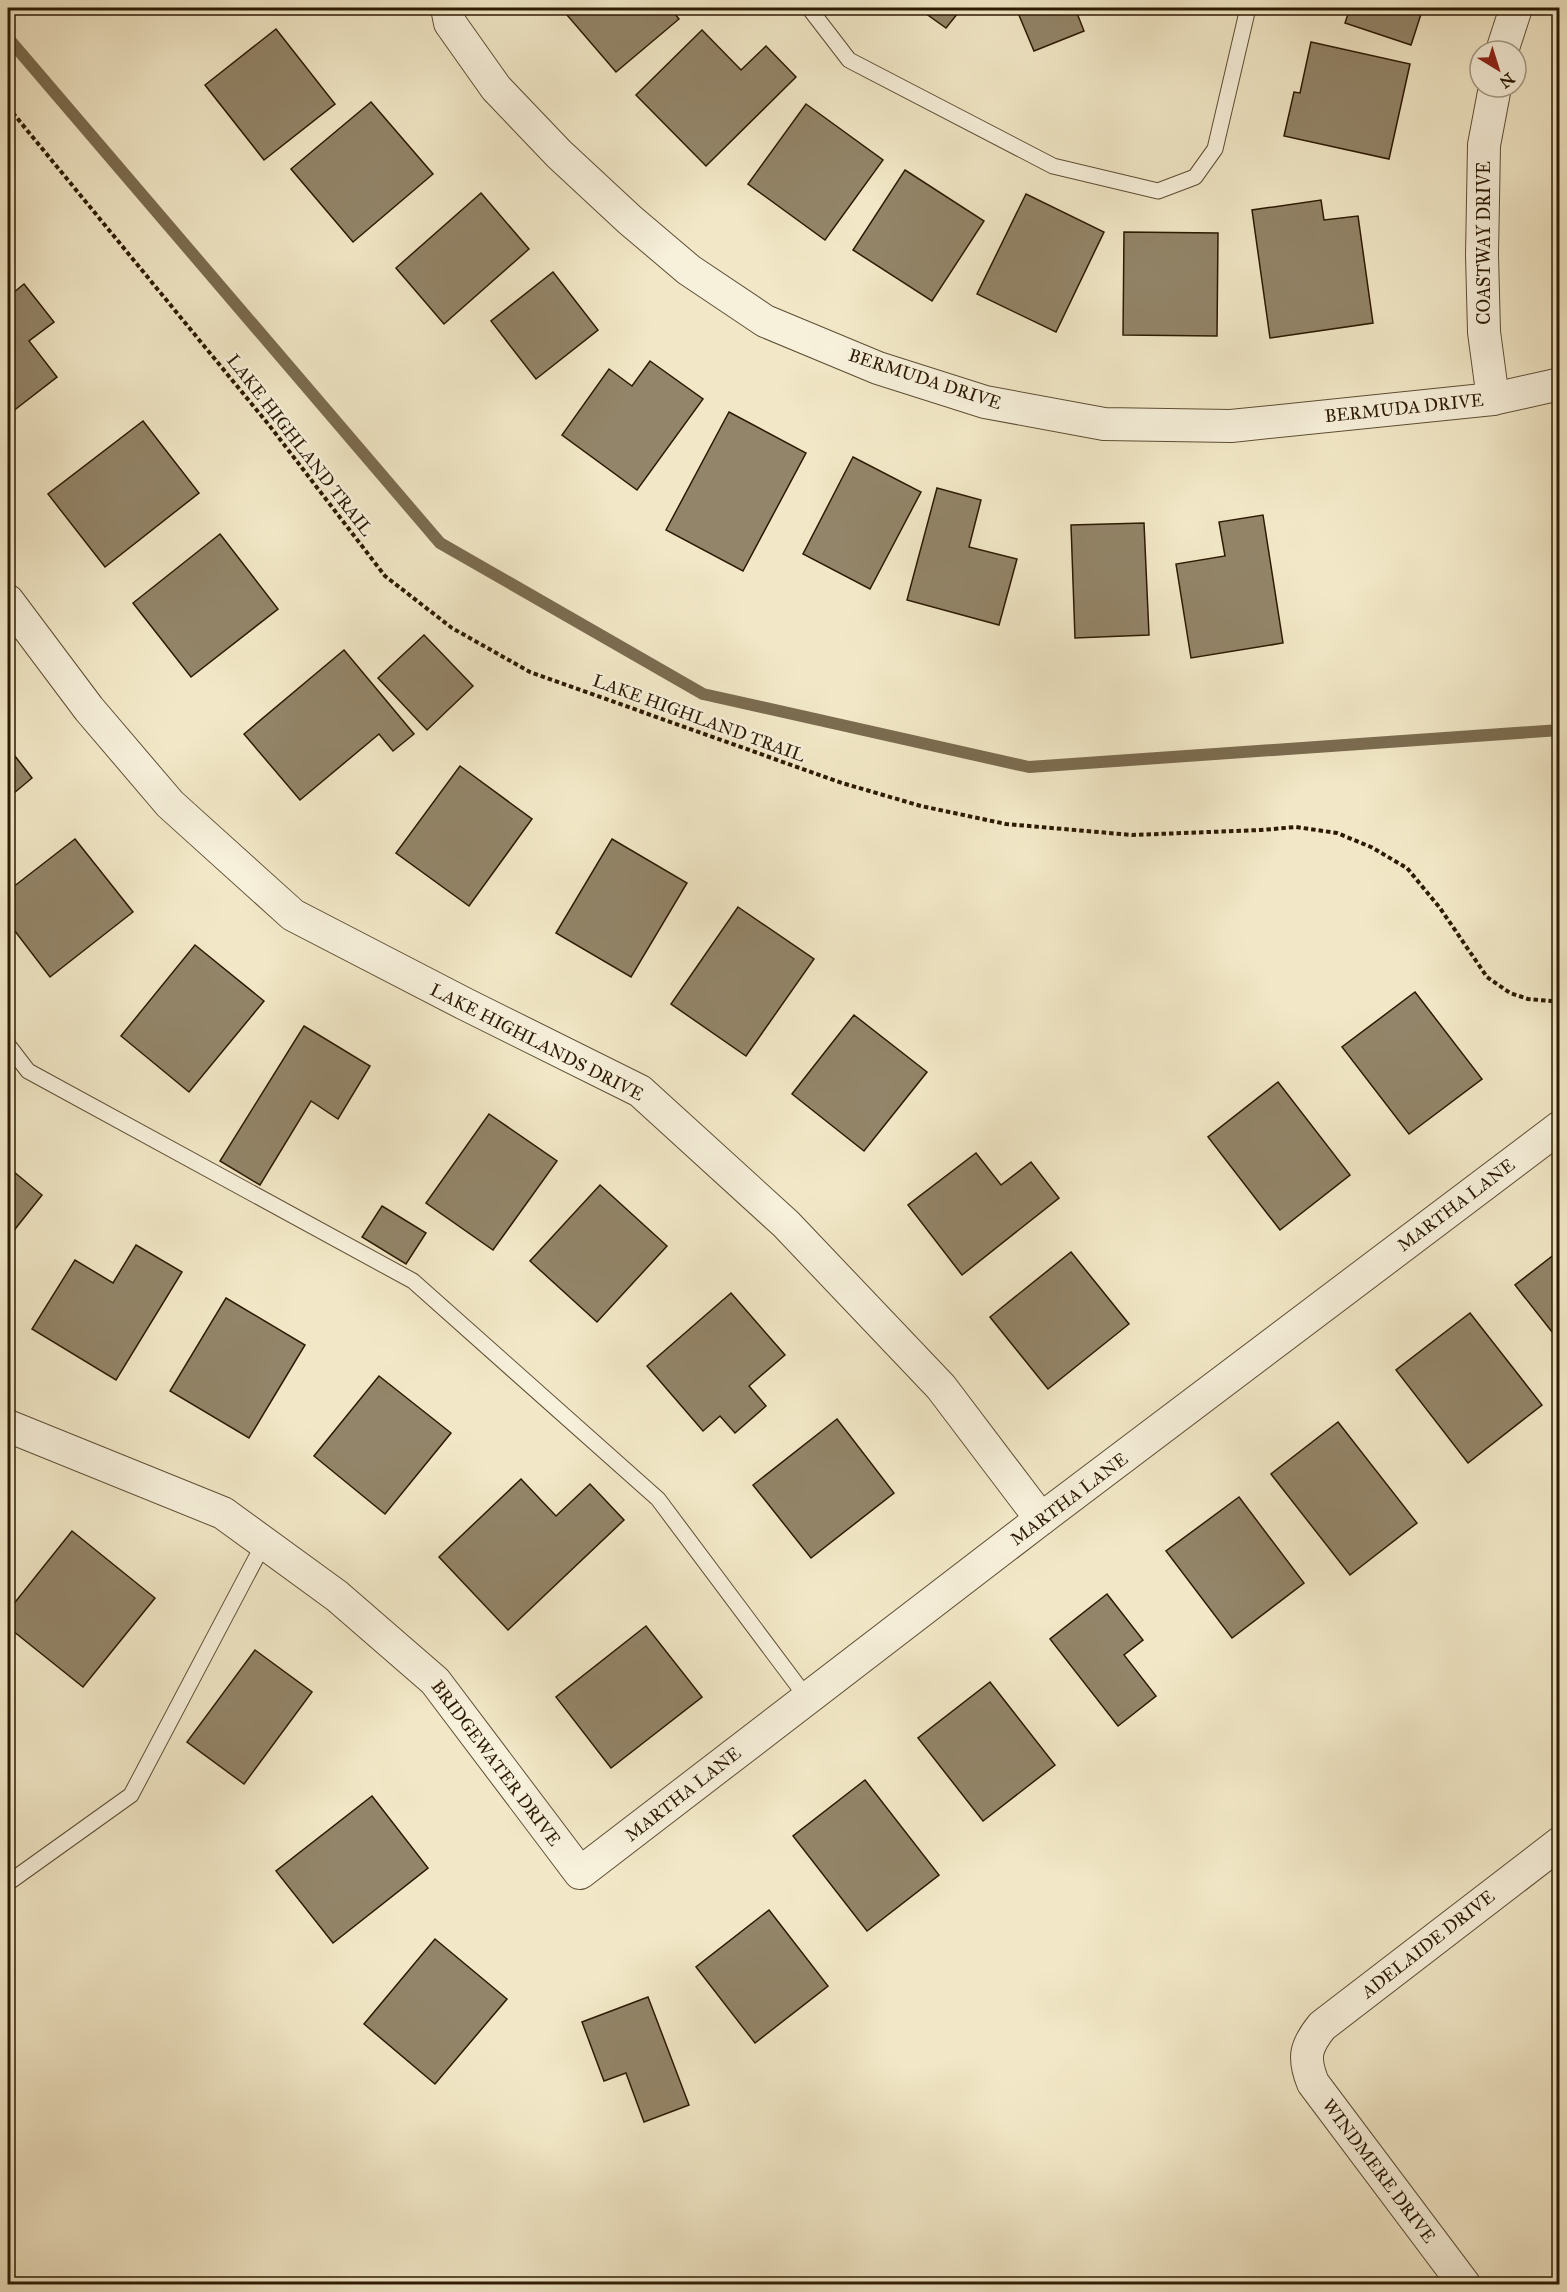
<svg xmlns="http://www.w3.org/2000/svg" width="1567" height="2292" font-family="'IM FELL Great Primer',serif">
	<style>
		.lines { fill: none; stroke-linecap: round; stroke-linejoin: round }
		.stream { stroke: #7b6c50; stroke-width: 12 }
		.building { fill: #938569; stroke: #2c1a03; stroke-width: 1.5 }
		.service-casing { stroke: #5e4e34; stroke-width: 17 }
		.minor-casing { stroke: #5e4e34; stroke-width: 34 }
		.path { stroke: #2c1a03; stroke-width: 4; stroke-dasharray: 4.5 3; stroke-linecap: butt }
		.service { stroke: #f7f0db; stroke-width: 15 }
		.minor { stroke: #f7f0db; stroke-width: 32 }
		.labels { text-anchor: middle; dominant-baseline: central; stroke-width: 5; stroke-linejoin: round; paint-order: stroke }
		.street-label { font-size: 18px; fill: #2c1a03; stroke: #f7f0db }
	</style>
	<rect width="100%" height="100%" fill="#f2e8c7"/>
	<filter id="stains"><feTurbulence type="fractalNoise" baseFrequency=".00333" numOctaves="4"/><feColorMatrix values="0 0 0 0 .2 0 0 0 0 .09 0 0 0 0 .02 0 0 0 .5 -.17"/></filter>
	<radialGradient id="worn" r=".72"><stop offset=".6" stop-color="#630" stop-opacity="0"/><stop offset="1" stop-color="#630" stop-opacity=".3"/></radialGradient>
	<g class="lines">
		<path class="stream" d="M8 38 440 543 703 694 1029 767 1560 730"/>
	</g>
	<g class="building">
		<path d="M561 8H670L679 19 616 72Z"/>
		<path d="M918 8H962L946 28Z"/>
		<path d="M1016 8H1075L1084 31 1034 51Z"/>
		<path d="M1350 8H1423L1411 45 1345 23Z"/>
		<path d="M276 29 335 104 264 160 205 85Z"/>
		<path d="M702 30 741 70 766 46 796 77 706 166 636 95Z"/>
		<path d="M1311 42 1410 64 1389 159 1284 136 1294 92 1300 93Z"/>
		<path d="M371 102 433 174 353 242 291 169Z"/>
		<path d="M806 104 883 160 825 240 748 184Z"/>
		<path d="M905 170 984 221 932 301 853 250Z"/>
		<path d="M481 193 529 249 444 324 396 268Z"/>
		<path d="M1026 194 1104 232 1056 332 977 294Z"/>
		<path d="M1321 200 1324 220 1358 216 1373 323 1270 338 1252 210Z"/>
		<path d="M1124 232 1218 233 1217 336 1123 335Z"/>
		<path d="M553 272 598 330 536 379 491 321Z"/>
		<path d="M24 284 54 322 29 341 57 377 8 415V297Z"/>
		<path d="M650 361 703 399 637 490 562 435 609 369 632 386Z"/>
		<path d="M729 412 806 453 743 571 666 530Z"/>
		<path d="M143 421 199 493 105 567 48 494Z"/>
		<path d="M853 457 921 492 870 589 803 554Z"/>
		<path d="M937 488 981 500 969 547 1017 559 999 625 907 600Z"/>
		<path d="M1263 515 1283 643 1191 658 1176 564 1225 556 1219 522Z"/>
		<path d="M1144 523 1149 635 1075 638 1071 525Z"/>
		<path d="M220 534 278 609 191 677 133 603Z"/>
		<path d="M424 635 473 686 427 730 378 678Z"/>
		<path d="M344 650 414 734 393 751 379 734 300 800 244 734Z"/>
		<path d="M8 747 32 778 8 798Z"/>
		<path d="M460 766 532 819 469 906 396 853Z"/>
		<path d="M75 839 133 912 50 977 8 922V891Z"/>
		<path d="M612 839 687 883 631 977 556 933Z"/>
		<path d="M738 907 814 959 746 1056 671 1004Z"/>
		<path d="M195 945 264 1001 189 1092 121 1036Z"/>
		<path d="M1415 992 1482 1079 1409 1134 1342 1047Z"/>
		<path d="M854 1015 927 1072 864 1151 792 1094Z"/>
		<path d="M304 1026 370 1066 338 1119 311 1101 260 1185 220 1161Z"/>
		<path d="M1278 1082 1350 1175 1280 1230 1208 1137Z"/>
		<path d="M489 1114 557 1161 493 1250 426 1203Z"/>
		<path d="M976 1153 1001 1185 1031 1162 1059 1198 962 1275 908 1205Z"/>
		<path d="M8 1167 42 1195 8 1238Z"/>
		<path d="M600 1185 667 1246 597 1322 530 1261Z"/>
		<path d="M382 1206 426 1233 406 1264 362 1237Z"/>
		<path d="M136 1245 182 1272 116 1380 32 1329 75 1260 113 1283Z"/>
		<path d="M1560 1250V1342L1515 1285Z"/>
		<path d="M1071 1252 1129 1324 1048 1389 990 1317Z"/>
		<path d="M731 1293 785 1355 749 1386 766 1406 735 1433 720 1416 703 1431 647 1366Z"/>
		<path d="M226 1298 305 1345 249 1438 170 1391Z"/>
		<path d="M1470 1313 1542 1405 1468 1463 1396 1370Z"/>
		<path d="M379 1376 451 1433 385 1514 314 1456Z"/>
		<path d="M837 1419 894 1493 811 1558 753 1485Z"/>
		<path d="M1338 1422 1417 1523 1350 1575 1271 1474Z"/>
		<path d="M521 1479 556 1516 590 1484 624 1520 508 1630 439 1557Z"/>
		<path d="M1239 1497 1304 1583 1232 1638 1166 1551Z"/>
		<path d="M72 1531 155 1598 83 1687 8 1627V1611Z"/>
		<path d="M1107 1594 1143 1640 1124 1655 1156 1696 1118 1726 1050 1639Z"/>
		<path d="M646 1626 702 1697 611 1768 556 1697Z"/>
		<path d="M255 1650 312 1692 244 1784 187 1742Z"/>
		<path d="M990 1682 1055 1765 983 1821 918 1738Z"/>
		<path d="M865 1780 939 1875 867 1931 793 1836Z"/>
		<path d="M372 1796 428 1868 333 1943 276 1871Z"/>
		<path d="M769 1910 828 1986 755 2043 696 1967Z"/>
		<path d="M435 1939 507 1999 435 2084 364 2024Z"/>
		<path d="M648 1997 689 2105 644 2122 626 2073 604 2081 582 2022Z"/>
	</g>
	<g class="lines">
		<defs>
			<g id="service">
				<path d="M809 8 849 60 1053 166 1158 191 1195 177 1215 149 1248 8"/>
				<path d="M8 1045 28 1071 413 1281 658 1499 807 1698"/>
				<path d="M8 1883 131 1795 264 1543"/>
			</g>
			<g id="minor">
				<path d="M447 8 450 23 496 88 559 154 630 220 689 270 765 321 878 368 985 402 1104 424 1231 426 1493 399 1560 384"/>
				<path d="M1502 51 1516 8"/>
				<path d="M1493 399 1484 332 1482 255 1484 145 1495 87"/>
				<path d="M8 601 89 709 170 804 293 915 465 1004 640 1091 786 1224 941 1387 1041 1519"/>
				<path d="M8 1426 223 1513 337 1596 435 1681 580 1873 1041 1519 1560 1127"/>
				<path d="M1464 2284 1313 2083C1303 2058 1305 2047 1322 2026L1560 1843"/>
			</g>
		</defs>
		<use href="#service" class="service-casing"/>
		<use href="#minor" class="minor-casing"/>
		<path class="path" d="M8 107 269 425 385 576 452 628 530 672 842 783 921 806 1006 824 1132 835 1261 830 1296 827 1337 833 1371 847 1407 868 1440 908 1487 977 1510 993 1528 999 1551 1001 1560 998"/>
		<use href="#service" class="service"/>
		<use href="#minor" class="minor"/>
	</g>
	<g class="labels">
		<g class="street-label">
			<text transform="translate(1484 243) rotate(-90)">COASTWAY DRIVE</text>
			<text transform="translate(925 379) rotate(18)">BERMUDA DRIVE</text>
			<text transform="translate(1404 408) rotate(-6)">BERMUDA DRIVE</text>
			<text transform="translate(300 445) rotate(52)">LAKE HIGHLAND TRAIL</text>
			<text transform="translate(699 718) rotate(20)">LAKE HIGHLAND TRAIL</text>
			<text transform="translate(537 1042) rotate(27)">LAKE HIGHLANDS DRIVE</text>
			<text transform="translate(1456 1205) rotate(-37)">MARTHA LANE</text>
			<text transform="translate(1069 1499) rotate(-37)">MARTHA LANE</text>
			<text transform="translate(496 1763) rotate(53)">BRIDGEWATER DRIVE</text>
			<text transform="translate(683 1794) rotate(-38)">MARTHA LANE</text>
			<text transform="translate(1428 1944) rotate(-38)">ADELAIDE DRIVE</text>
			<text transform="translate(1379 2171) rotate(53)">WINDMERE DRIVE</text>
		</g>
	</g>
	<rect width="1567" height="2292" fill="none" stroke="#f2e8c7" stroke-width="30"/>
	<rect x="9" y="9" width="1549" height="2274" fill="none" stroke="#2c1a03" stroke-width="3"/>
	<rect x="15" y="15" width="1537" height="2262" fill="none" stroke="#2c1a03" stroke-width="1.5"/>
	<g transform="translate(1498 69) rotate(142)"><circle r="28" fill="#f7f0db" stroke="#a69a85" stroke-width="1.5"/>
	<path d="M0-4.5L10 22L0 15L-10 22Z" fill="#8f2418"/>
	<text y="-9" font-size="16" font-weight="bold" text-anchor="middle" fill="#2c1a03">N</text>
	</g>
	<rect width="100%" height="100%" filter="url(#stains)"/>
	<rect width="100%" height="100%" fill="url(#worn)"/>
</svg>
